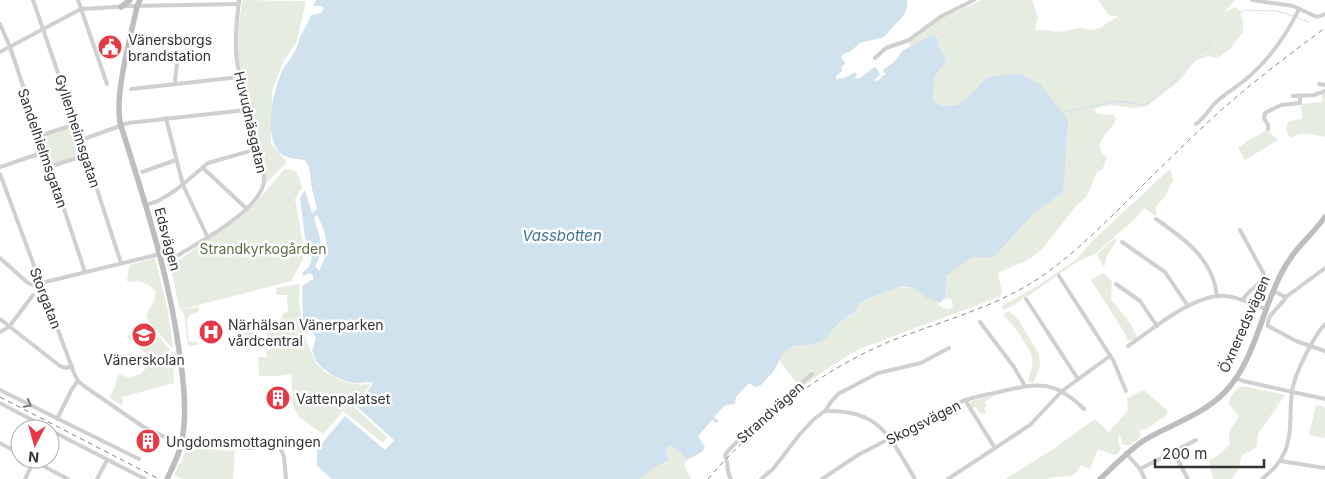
<svg xmlns="http://www.w3.org/2000/svg" width="1325" height="479" font-family="Inter,sans-serif">
	<style>
		.green { fill: #e6ecdf }
		.water { fill: #cfe2ee; fill-rule: evenodd }
		.lines { fill: none; stroke-linecap: round; stroke-linejoin: round }
		.stream { stroke: #cfe2ee; stroke-width: 1 }
		.street { stroke: #d0d0d0; stroke-width: 4 }
		.secondary { stroke: #bdbdbd; stroke-width: 5.5 }
		.rail { stroke: #888; stroke-width: 1; stroke-dasharray: 5 4; stroke-linecap: butt }
		.oneway { stroke: #7a7a7a }
		.labels { text-anchor: middle; dominant-baseline: central; stroke-width: 5; stroke-linejoin: round; paint-order: stroke }
		.poi-label { font-size: 14px; fill: #333; stroke: #fff; text-anchor: start }
		.street-label { font-size: 14px; fill: #333; stroke: #fff }
		.park-label { font-size: 14px; fill: #56703f; stroke: #fff }
		.water-label { font-size: 15px; font-style: italic; fill: #3f7597; stroke: #fff }
	</style>
	<rect width="100%" height="100%" fill="#fff"/>
	<g class="green">
		<path d="M242 0 306 1 297 41 283 62 272 92 271 143 287 162 266 183 265 172C253 130 238 86 237 42 237 28 241 14 242 0Z"/>
		<path d="M983 0H1032L1038 17 1035 30H1046L1059 32 1081 28 1091 30 1100 28 1118 16 1109 15 1098 0H1235L1224 12 1236 7 1240 12 1243 20V32L1229 50 1220 56 1214 58 1208 56 1195 61 1178 82 1147 106 1133 108 1110 105 1096 108 1095 111 1098 114 1114 115 1116 119C1113 128 1099 138 1100 147 1100 151 1104 155 1107 158L1102 170 1097 172 1087 196 1075 207 1044 247 1030 259 998 273 1002 293 999 297 859 349 828 368 801 388 779 360 783 353 793 346 815 344 825 339 839 323 851 315 859 303 898 287 913 288 925 297 934 300 943 308 949 309 953 307 951 298 943 300 946 292V276L973 257H994L1035 212 1063 193 1021 74 1001 75 986 78 973 92 957 105 941 106 934 102C933 93 932 79 938 72 942 66 945 65 946 57L939 47 937 36 932 35 912 46 909 44V42L941 18Z"/>
		<path d="M1322 94H1325V137C1312 134 1303 131 1290 138L1286 130 1288 121 1302 119 1301 104 1322 102Z"/>
		<path d="M75 126 85 155 50 165 41 137Z"/>
		<path d="M1267 130 1278 140 1245 160 1238 148 1249 140Z"/>
		<path d="M285 169 296 171 300 180 302 187 295 199 304 249 303 259 291 281 180 310 170 266 237 220 250 209Z"/>
		<path d="M1170 169 1173 180 1165 196 1155 208 1157 213 1155 216 1144 208 1136 218 1096 253 1077 262 1016 304 1003 310 1002 306 1039 285 1077 259 1093 240Z"/>
		<path d="M1115 238 1116 242 1107 255 1104 268 1097 254Z"/>
		<path d="M155 258 168 311 173 349 147 320 146 316 155 298V291C148 282 139 280 127 282L129 265Z"/>
		<path d="M1104 273 1112 282 1111 299 1130 323 1137 337 1132 341 1127 340 1126 335 1091 280Z"/>
		<path d="M300 284 299 301 301 317 300 327 316 363 324 371 342 381 361 385 369 384 370 386 353 406 387 437 383 443 343 411 323 434 299 417 293 406 291 374 275 376H259L258 357H267L266 351 272 349 266 341 268 324H276L282 318 283 313 288 312 287 295H277L276 288Z"/>
		<path d="M198 307 199 309 197 313 191 314 187 318 189 341 198 342 199 345 188 346 184 314 181 310Z"/>
		<path d="M1008 311 1016 316 1039 354 1040 367 1033 383 1028 381C1036 358 1033 356 1021 337 1016 328 1010 322 1003 315Z"/>
		<path d="M254 323V342L246 341 240 335 239 324Z"/>
		<path d="M145 329 153 330 170 350 161 358 152 359 126 336Z"/>
		<path d="M173 352 174 383 122 397 123 402 121 405 109 397 115 387 118 375H121L130 378 138 374 140 375 152 360 160 361Z"/>
		<path d="M1242 386 1285 395 1258 434 1257 447 1241 456C1240 466 1238 472 1231 479H1213L1209 461 1221 453 1230 444 1229 432 1239 416 1229 405C1230 395 1234 391 1242 386Z"/>
		<path d="M1144 390 1168 411 1166 416 1146 429 1142 430 1132 426 1140 430 1141 436 1131 445H1123L1119 433 1118 442 1121 448 1118 454 1114 455 1098 449 1090 469 1081 465 1078 471 1072 476 1055 477 1046 479H1005L1055 448 1095 419 1109 432 1128 410 1127 398Z"/>
		<path d="M995 395 985 402 983 399 987 407 984 408 986 411 984 414 980 413 976 407 972 408 970 404 971 401Z"/>
		<path d="M1316 405 1325 407V438L1309 435Z"/>
		<path d="M671 445 681 453 687 460 684 465 691 479H639L652 469 669 460 666 452 667 446Z"/>
		<path d="M187 447 235 451 233 479H182L174 475 179 464 181 463Z"/>
	</g>
	<path class="water" d="M316 0H907V8L904 15 884 37 860 43 851 51 842 55 841 58 845 62V64L841 67 842 71 836 76V79L844 78 855 72 857 75 855 79C863 79 868 69 876 67L880 75 873 81 879 80 882 76 887 74 884 73 883 70 895 61 903 50 934 34 938 39 939 47 946 57C945 65 942 67 938 72 932 79 933 93 934 102L941 106 957 105 973 92 986 78 1001 75 1021 74 1041 85 1068 120 1063 193 1035 212 994 257H973L946 276C946 285 948 296 940 303L925 297 913 288 902 286 870 298 859 303 855 311 839 323 825 339 815 344 793 346 783 353 773 372 760 386 755 387 749 383 736 397 735 404 725 405 714 417 719 421 717 423 712 420 698 436 705 447C701 455 693 456 687 460L681 453 670 445 667 447 666 452 669 460 652 469 639 479H332L317 466V449L345 416 385 450 394 440 355 405 370 388 373 383C367 381 363 383 357 383 344 383 325 372 317 362 315 359 314 354 312 351L316 338 303 319 302 286 313 279V276L310 273 303 276 302 273 309 267 312 258 305 238 300 198 305 190 312 213 317 209 312 189 309 167 305 160C298 159 289 159 283 155 263 143 272 94 280 76 283 67 289 61 294 53 298 47 298 41 301 35 305 29 308 22 311 15L321 13 323 10V6H313ZM317 215C328 235 330 251 319 271L315 266C326 250 319 235 314 218Z"/>
	<g class="lines">
		<path class="stream" d="M1062 113 1116 101 1145 105 1172 83 1196 54 1207 48 1212 40 1224 30 1237 15 1244 10 1276 11 1288 14 1309 22"/>
		<g class="street">
			<path d="M33 0 81 140 121 263"/>
			<path d="M78 0 107 84"/>
			<path d="M1252 0 1293 6 1317 17 1325 14"/>
			<path d="M0 24 10 47 85 272"/>
			<path d="M0 52 81 9 131 6 239 4"/>
			<path d="M875 58 886 48 909 40 940 17 974 0"/>
			<path d="M175 83 177 61"/>
			<path d="M1319 84 1325 85"/>
			<path d="M131 89 240 77"/>
			<path d="M1293 96 1314 95 1325 91"/>
			<path d="M166 118 183 185 208 238"/>
			<path d="M1196 124C1204 118 1208 111 1214 104 1223 95 1235 88 1245 80 1269 60 1286 36 1299 9"/>
			<path d="M1268 129V125L1264 118 1265 113 1281 105 1300 103V96"/>
			<path d="M39 136 76 124"/>
			<path d="M81 140 128 123 246 110"/>
			<path d="M0 167 44 152"/>
			<path d="M49 167 86 155"/>
			<path d="M203 168 247 209"/>
			<path d="M142 172 176 160"/>
			<path d="M0 174 74 373 78 381 84 386 142 426 165 437 223 446 247 448 280 446 284 457 286 479"/>
			<path d="M146 205 158 201 176 190 208 163 257 149"/>
			<path d="M1156 219C1185 239 1213 259 1217 296"/>
			<path d="M1240 230 1264 274C1262 287 1248 288 1243 300"/>
			<path d="M1122 242 1165 272 1188 306"/>
			<path d="M0 258 28 283 33 285 160 254"/>
			<path d="M172 259C196 244 254 214 263 186 268 172 250 126 246 109 242 93 239 77 237 61 234 40 237 20 239 0"/>
			<path d="M1059 276 1113 360 1126 391"/>
			<path d="M1116 284 1140 301 1157 326"/>
			<path d="M1273 291 1286 297 1325 268"/>
			<path d="M1286 297C1281 307 1266 314 1268 326L1296 341 1325 351"/>
			<path d="M1026 299 1078 379"/>
			<path d="M0 319 60 366 66 368 72 366"/>
			<path d="M980 322 1014 367 1025 386"/>
			<path d="M0 332 9 327 33 295"/>
			<path d="M1128 346C1153 329 1195 293 1226 296 1240 297 1252 305 1266 309"/>
			<path d="M1236 378 1243 381 1325 399"/>
			<path d="M0 390 139 459"/>
			<path d="M965 400 995 448"/>
			<path d="M0 403 49 429"/>
			<path d="M825 411C881 409 890 438 915 479"/>
			<path d="M57 419 72 389 78 381"/>
			<path d="M50 430 145 479"/>
			<path d="M0 443 20 454"/>
			<path d="M1173 451 1188 479"/>
			<path d="M1126 453 1140 469 1145 479"/>
			<path d="M30 459 68 479"/>
			<path d="M1280 461 1325 468"/>
			<path d="M1140 469 1196 440"/>
			<path d="M25 479 34 461"/>
			<path d="M97 479 107 460"/>
			<path d="M731 479C726 472 729 463 725 456L727 452 763 415 812 374"/>
			<path d="M761 479 773 469 800 434 814 419 825 411 831 402 838 394 878 373 921 363 949 348"/>
			<path d="M822 479 858 455 958 403C971 397 986 395 999 392 1038 383 1054 379 1084 409"/>
			<path d="M948 479 1030 425 1062 391 1110 356"/>
			<path d="M1262 479C1271 471 1279 465 1284 453 1293 435 1289 412 1292 392 1294 375 1313 337 1325 324"/>
		</g>
		<g class="secondary">
			<path d="M140 0 137 6C131 37 113 97 121 126 145 202 170 278 180 357 184 385 187 413 182 440 180 454 173 466 167 479"/>
			<path d="M121 7 130 0"/>
			<path d="M1100 479C1114 466 1127 452 1143 441 1169 425 1201 416 1224 393 1255 361 1261 312 1281 274 1293 249 1310 238 1325 217"/>
		</g>
		<g class="rail">
			<path d="M0 397 159 479"/>
			<path d="M708 479C760 419 822 368 896 339 947 319 1000 306 1045 274 1072 255 1095 232 1118 210 1146 182 1175 153 1204 126 1242 90 1283 59 1325 28"/>
		</g>
	</g>
	<defs><path id="oneway-chevron" d="M-2-3.5L2.5 0L-2 3.5" fill="none" stroke-width="1.6" stroke-linecap="round" stroke-linejoin="round" transform="scale(1.25)"/></defs>
	<use class="oneway" href="#oneway-chevron" transform="translate(28 404) rotate(27)"/>
	<defs>
		<symbol id="civic-disc" viewBox="-11 -11 22 22"><circle r="9.5" fill="#e63946" stroke="#fff"/><path d="M-.6-6.5H3V-4.5H.6V-3L4-1V1h2V6H-6V1h2V-1L-.6-3ZM-1.2 2.5V6h2.4V2.5Z" fill="#fff"/></symbol>
		<symbol id="hospital-disc" viewBox="-11 -11 22 22"><circle r="9.5" fill="#e63946" stroke="#fff"/><path d="M-5-5h3v3.5h4V-5h3V5h-3V1.5h-4V5h-3Z" fill="#fff"/></symbol>
		<symbol id="school-disc" viewBox="-11 -11 22 22"><circle r="9.5" fill="#e63946" stroke="#fff"/><path d="M0-5L7-2L0 1L-7-2ZM-4 1L0 2.5L4 1V4Q0 6-4 4Z" fill="#fff"/></symbol>
		<symbol id="building-disc" viewBox="-11 -11 22 22"><circle r="9.5" fill="#e63946" stroke="#fff"/><path d="M-4-6H4V6H1V3H-1V6H-4ZM-2.5-4.3h1.7v1.8h-1.7ZM.8-4.3h1.7v1.8H.8ZM-2.5-1h1.7V.8h-1.7ZM.8-1h1.7V.8H.8Z" fill="#fff"/></symbol>
	</defs>
	<g fill-rule="evenodd">
		<use href="#civic-disc" x="96" y="33" width="28" height="28"/>
		<use href="#hospital-disc" x="197" y="318" width="28" height="28"/>
		<use href="#school-disc" x="130" y="321" width="28" height="28"/>
		<use href="#building-disc" x="264" y="384" width="28" height="28"/>
		<use href="#building-disc" x="134" y="427" width="28" height="28"/>
	</g>
	<g class="labels">
		<g class="poi-label">
			<text x="128" y="39">Vänersborgs<tspan x="128" dy="16">brandstation</tspan></text>
			<text x="228" y="324">Närhälsan Vänerparken<tspan x="228" dy="16">vårdcentral</tspan></text>
			<text x="144" y="359" text-anchor="middle">Vänerskolan</text>
			<text x="296" y="398">Vattenpalatset</text>
			<text x="166" y="441">Ungdomsmottagningen</text>
		</g>
		<g class="street-label">
			<text transform="translate(251 122) rotate(77)">Huvudnäsgatan</text>
			<text transform="translate(78 131) rotate(72)">Gyllenheimsgatan</text>
			<text transform="translate(43 148) rotate(71)">Sandelhielmsgatan</text>
			<text transform="translate(168 239) rotate(75)">Edsvägen</text>
			<text transform="translate(46 298) rotate(69)">Storgatan</text>
			<text transform="translate(1244 324) rotate(-66)">Öxneredsvägen</text>
			<text transform="translate(770 412) rotate(-42)">Strandvägen</text>
			<text transform="translate(923 422) rotate(-27)">Skogsvägen</text>
		</g>
		<g class="park-label">
			<text x="263" y="248">Strandkyrkogården</text>
		</g>
		<g class="water-label">
			<text x="562" y="235">Vassbotten</text>
		</g>
	</g>
	<g transform="translate(35 444) rotate(186)"><circle r="24" fill="#ffffff" stroke="#adadad"/>
	<path d="M0-4L9 19L0 12L-9 19Z" fill="#e63946"/>
	<text y="-8" font-size="14" font-weight="bold" text-anchor="middle" fill="#333333">N</text>
	</g>
	<path d="M1155 459v8h109v-8" fill="none" stroke="#333333" stroke-width="2.5"/>
	<text x="1162" y="459" font-size="15" fill="#333333" stroke="#ffffff" stroke-width="4" paint-order="stroke">200 m</text>
</svg>
